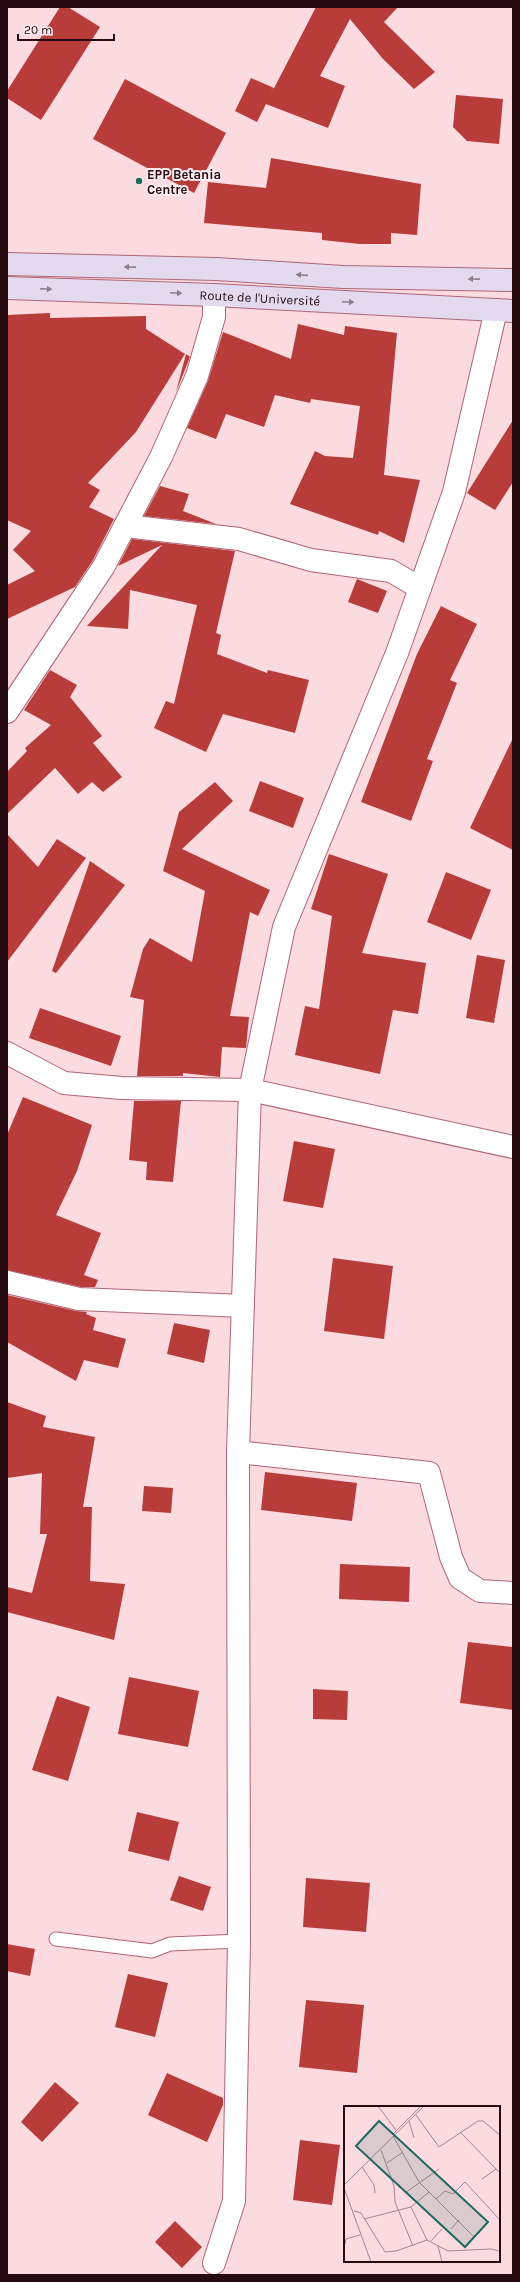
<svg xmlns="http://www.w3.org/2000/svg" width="520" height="2282" font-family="Karla,sans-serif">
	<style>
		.building { fill: #b73c3a }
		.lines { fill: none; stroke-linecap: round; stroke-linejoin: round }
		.lane-casing { stroke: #af6577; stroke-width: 15 }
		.street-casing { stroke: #af6577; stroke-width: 24 }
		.secondary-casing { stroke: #af6577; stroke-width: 24 }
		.lane { stroke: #fff; stroke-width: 13 }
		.street { stroke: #fff; stroke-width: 22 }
		.secondary { stroke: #e4daef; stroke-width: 22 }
		.oneway { fill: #8e7c8b }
		.poi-dot { fill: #216a62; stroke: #fdecef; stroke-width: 1.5 }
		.labels { text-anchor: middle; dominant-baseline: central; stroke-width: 4; stroke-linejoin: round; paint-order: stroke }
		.poi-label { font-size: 13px; font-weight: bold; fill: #260a11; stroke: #fdecef; text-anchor: start }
		.street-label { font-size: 13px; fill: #260a11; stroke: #fdecef }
		.inset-road { fill: none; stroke: #a6878d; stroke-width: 1 }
		.view { fill: #216a62; fill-opacity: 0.15; stroke: #216a62; stroke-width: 2 }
		.inset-edge { fill: none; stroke: #260a11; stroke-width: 2 }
	</style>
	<rect width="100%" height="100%" fill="#fbdae0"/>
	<g class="building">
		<path d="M60 7H68L100 27 41 120 7 98V91Z"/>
		<path d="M316 7H398L384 22 435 72 414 89 383 59 350 19 320 76 345 86 328 128 266 104 257 122 235 111 251 78 274 88 269 98Z"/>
		<path d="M125 79 226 133 194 193 93 139Z"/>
		<path d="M456 95 503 99 499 144 467 141 453 127Z"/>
		<path d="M271 158 421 184 417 235 391 233V244H360L322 240V233L204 223 208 182 266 188Z"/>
		<path d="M50 313V318L146 316V329L185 354 136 432 88 483 100 490 89 507 114 519 93 560 75 587 7 619V585L35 571 13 550 31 531 7 520V315Z"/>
		<path d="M298 324 344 335 345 326 397 333 384 475 420 480 404 543 379 531 378 535 290 504 315 451 325 456 353 458 360 406 311 399 310 403 275 395 264 427 226 414 216 439 187 428 208 381 223 332 291 359Z"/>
		<path d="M186 354 190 357 176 392Z"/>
		<path d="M513 420V482L495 510 467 493Z"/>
		<path d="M160 486 189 494 183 511 216 524 144 516Z"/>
		<path d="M132 539 235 551 216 633 221 635 217 654 267 673 268 670 309 680 295 733 223 714 206 752 154 728 166 701 174 704 197 605 130 590 128 629 87 626 162 545 118 566Z"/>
		<path d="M357 579 387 591 378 613 348 602Z"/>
		<path d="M441 606 477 624 450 680 457 683 427 759 433 761 411 821 361 802 417 654Z"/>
		<path d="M50 670 77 685 70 697 102 736 93 743 122 777 103 792 92 782 78 794 55 768 7 814V772L27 751 25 748 51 725 24 710Z"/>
		<path d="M513 738V850L470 828Z"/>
		<path d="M260 781 304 798 293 828 249 811Z"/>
		<path d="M215 782 233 801 182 849 270 890 258 916 250 912 230 1016 249 1017 246 1048 222 1047 220 1077 183 1073V1076H137L144 1000 130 997 143 949 150 938 192 962 205 891 163 871 179 812Z"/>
		<path d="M7 834 38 867 57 839 86 858 7 962Z"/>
		<path d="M329 854 388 874 362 953 426 963 418 1014 393 1010 380 1074 295 1055 305 1006 319 1009 332 916 311 909Z"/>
		<path d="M90 861 125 885 56 973 52 971Z"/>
		<path d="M446 872 491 890 471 940 427 922Z"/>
		<path d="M477 955 505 960 494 1023 466 1018Z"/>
		<path d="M40 1008 121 1036 111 1066 29 1038Z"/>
		<path d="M23 1097 92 1125 77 1171 56 1215 101 1233 84 1275 98 1280 95 1287H81L7 1270V1135Z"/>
		<path d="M134 1101H181L173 1182 146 1180 147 1162 129 1160Z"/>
		<path d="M294 1141 335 1149 323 1208 283 1201Z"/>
		<path d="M333 1258 393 1266 384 1339 324 1331Z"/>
		<path d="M7 1295 76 1311 87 1312 86 1314 96 1318 93 1330 126 1339 118 1368 84 1360 76 1381 7 1342Z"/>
		<path d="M174 1323 210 1330 204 1363 167 1354Z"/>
		<path d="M7 1402 46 1416 43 1427 95 1437 83 1507H92L90 1581 125 1584 114 1640 7 1612V1587L32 1593 47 1534H40L42 1473 7 1478Z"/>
		<path d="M265 1472 357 1483 352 1521 261 1510Z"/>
		<path d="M144 1486 173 1488 171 1513 142 1511Z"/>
		<path d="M340 1564 410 1567 409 1602 339 1599Z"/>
		<path d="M468 1642 513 1647V1710L460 1703Z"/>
		<path d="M129 1677 199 1691 188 1747 118 1734Z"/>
		<path d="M313 1689 348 1691 347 1720 313 1719Z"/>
		<path d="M57 1696 90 1707 68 1781 32 1770Z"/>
		<path d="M137 1812 179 1822 169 1861 128 1851Z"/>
		<path d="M179 1876 211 1887 203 1911 170 1900Z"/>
		<path d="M306 1878 370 1883 366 1932 303 1927Z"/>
		<path d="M7 1944 35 1949 30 1976 7 1971Z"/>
		<path d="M128 1974 168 1983 155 2037 115 2027Z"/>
		<path d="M306 2000 364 2005 357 2073 299 2067Z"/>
		<path d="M167 2073 223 2098V2105L207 2142 148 2115Z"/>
		<path d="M55 2082 79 2103 42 2142 21 2122Z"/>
		<path d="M300 2140 340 2145 332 2205 293 2200Z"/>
		<path d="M175 2221 202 2247 182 2268 155 2242Z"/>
	</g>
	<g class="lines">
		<defs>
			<path id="lane" d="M56 1939 152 1951 170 1944 239 1941"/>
			<g id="street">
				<path d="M125 526 239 539 311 560 391 571 420 588"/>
				<path d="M7 712 104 566 161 457 197 376 214 317V295"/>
				<path d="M7 1053 64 1083 122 1088 250 1090 513 1147"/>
				<path d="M7 1282 79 1299 243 1306"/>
				<path d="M238 1452 429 1473 451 1557 460 1578 480 1591 513 1593"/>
				<path d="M214 2263 234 2201 239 1941 238 1452 250 1090 284 927 397 653 454 492 496 310"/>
			</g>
			<g id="secondary">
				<path d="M7 264 216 269 343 277 513 280"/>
				<path id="s1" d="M7 288 214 295 513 311"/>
			</g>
		</defs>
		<use href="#lane" class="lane-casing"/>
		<use href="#street" class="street-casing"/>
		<use href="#secondary" class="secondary-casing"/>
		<use href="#lane" class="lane"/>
		<use href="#street" class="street"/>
		<use href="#secondary" class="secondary"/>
	</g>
	<defs><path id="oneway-solid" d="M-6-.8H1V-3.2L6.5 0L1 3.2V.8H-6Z"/></defs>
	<g class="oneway">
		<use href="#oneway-solid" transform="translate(130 267) rotate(-179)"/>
		<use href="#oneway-solid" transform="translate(302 275) rotate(-176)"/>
		<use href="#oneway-solid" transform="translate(474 279) rotate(-179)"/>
		<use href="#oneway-solid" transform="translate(46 289) rotate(2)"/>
		<use href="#oneway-solid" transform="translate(176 293) rotate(2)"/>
		<use href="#oneway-solid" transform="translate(348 302) rotate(3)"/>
	</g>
	<circle class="poi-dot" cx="139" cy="181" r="4"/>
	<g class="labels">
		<g class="poi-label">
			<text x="147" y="174">EPP Betania<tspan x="147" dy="15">Centre</tspan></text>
		</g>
		<g class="street-label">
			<text stroke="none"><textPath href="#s1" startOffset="253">Route de l'Université</textPath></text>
		</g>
	</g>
	<g transform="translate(344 2106)">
		<rect width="156" height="156" fill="#fbdae0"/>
		<path class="inset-road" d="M34 0 52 24M72 9 95 41 134 15H139L156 29M65 15 70 32M116 26 156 67M48 29 77 0M49 30 75 76 129 130M37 44 50 80 51 96 69 140M43 57 59 46M18 61 30 79 31 87M138 73 152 63M0 79 80 0M0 82 27 156M61 87 95 63M92 93 101 85 109 88 121 76 156 114M67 101 83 134M10 105 17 107 41 146 52 145 83 134 104 145 147 143 156 145M20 113 67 101 85 86M107 123 115 114M87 135 98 123M1 138 2 133 16 129M94 140 98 156"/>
		<path class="view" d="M35 15 144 116 121 141 12 40Z"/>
		<rect width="156" height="156" class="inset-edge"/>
	</g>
	<rect width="520" height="2282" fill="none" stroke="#260a11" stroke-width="16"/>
	<path d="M18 34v6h96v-6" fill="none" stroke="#260a11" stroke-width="2"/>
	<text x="24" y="34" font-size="12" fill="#260a11" stroke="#fdecef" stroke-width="3" paint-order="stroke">20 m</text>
</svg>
